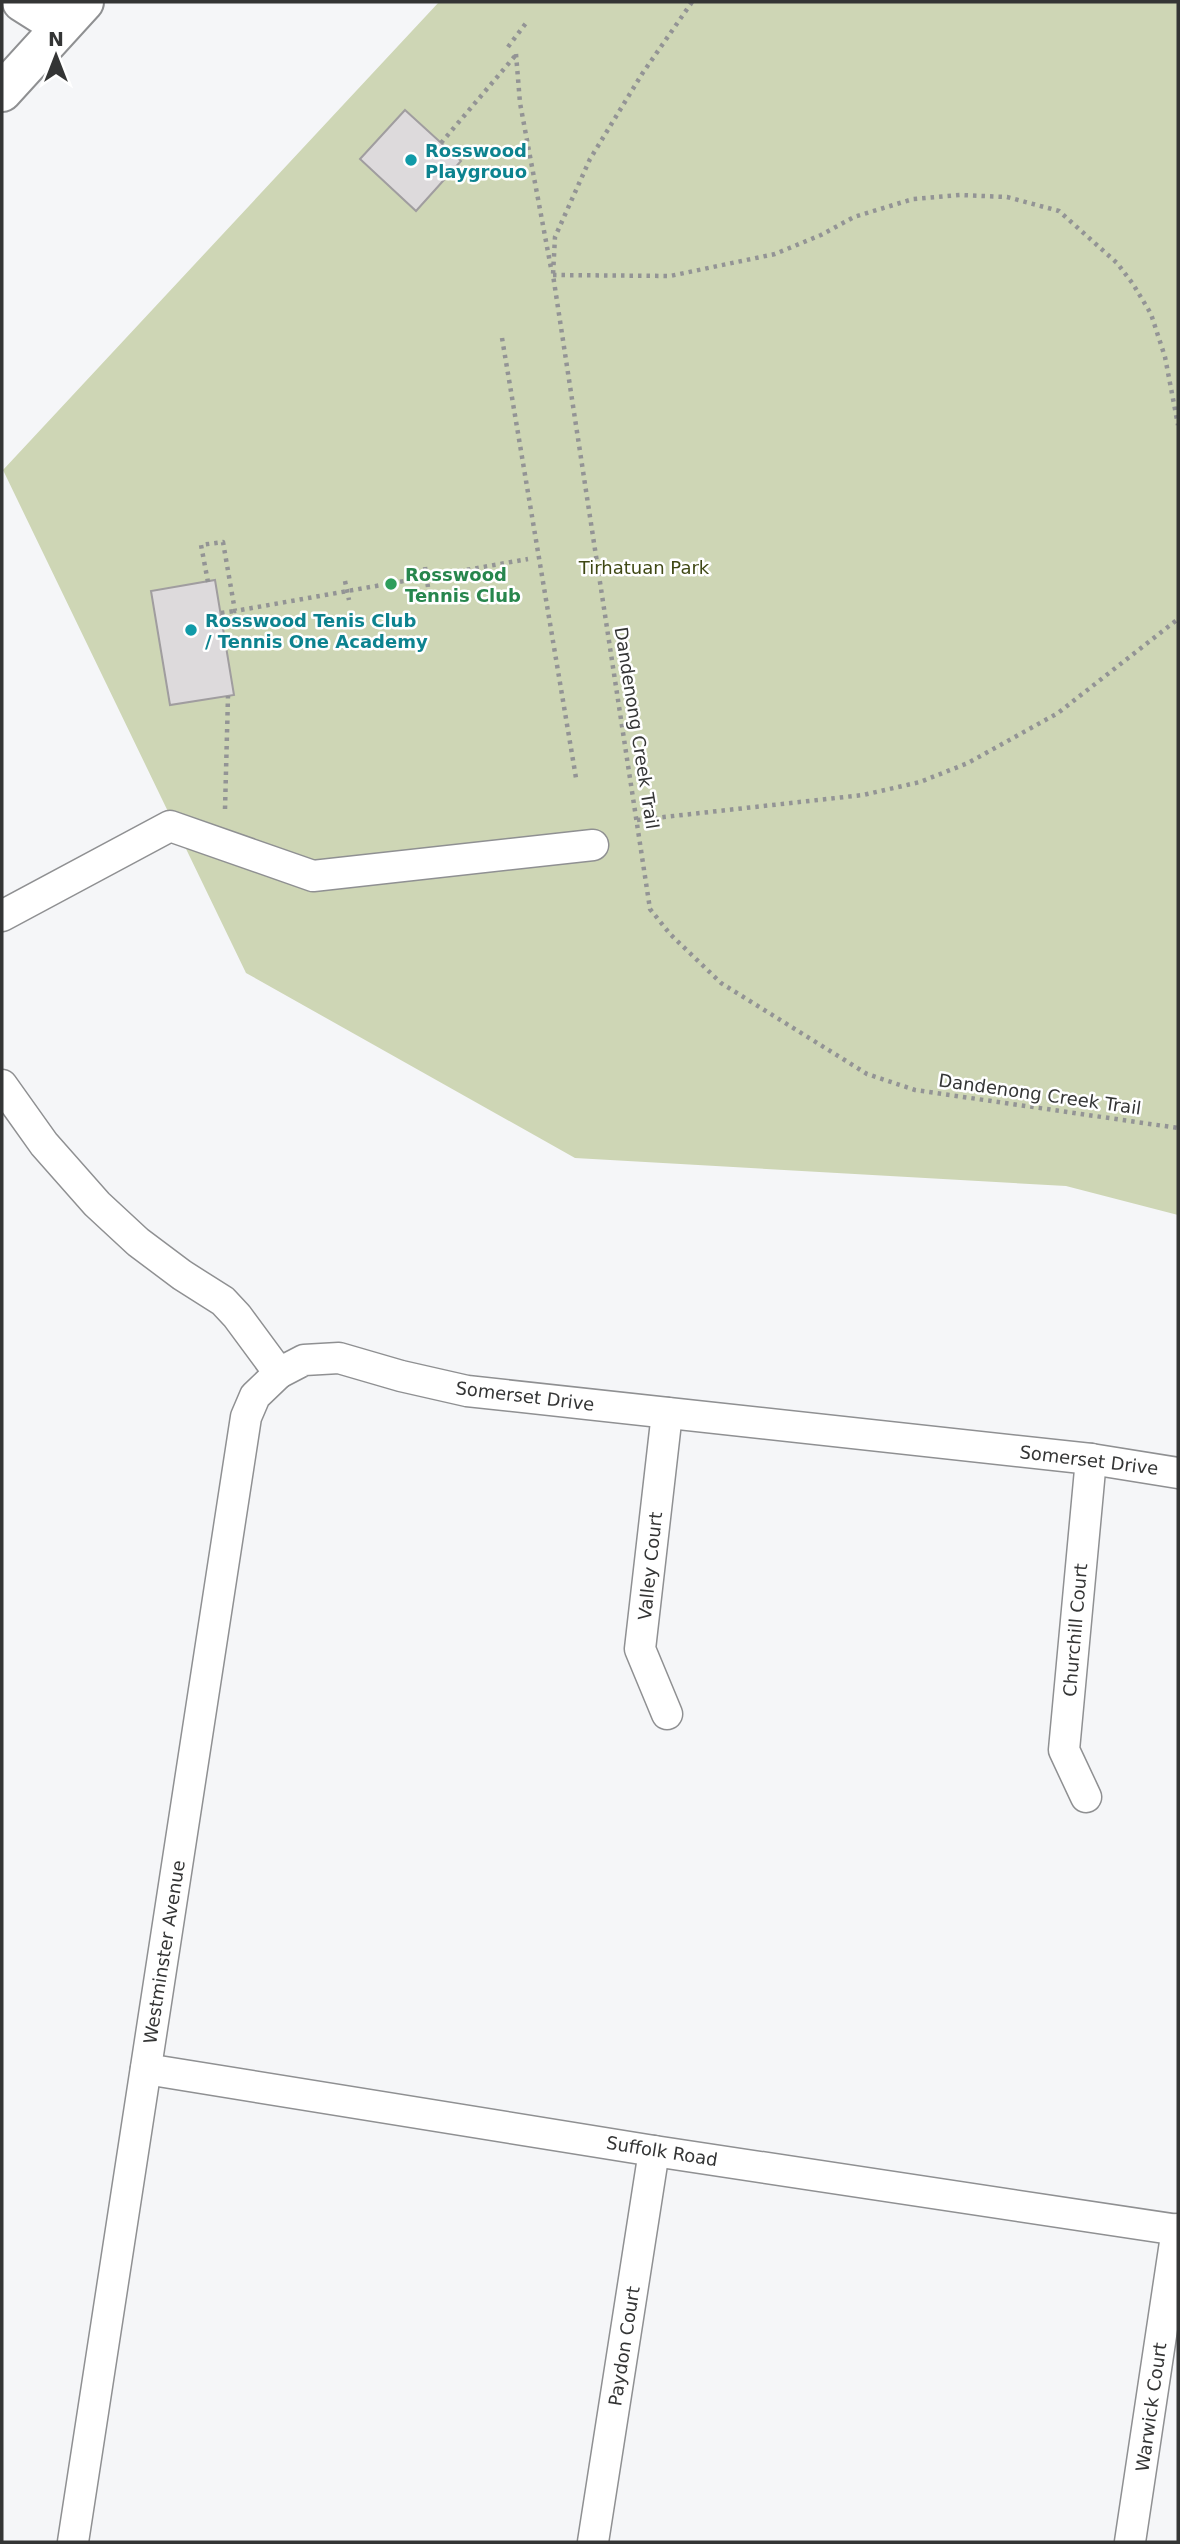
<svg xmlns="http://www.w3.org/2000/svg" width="1180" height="2544" font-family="'DejaVu Sans',sans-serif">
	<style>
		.green { fill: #ced6b5 }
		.building { fill: #dddadc; stroke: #a09d9f; stroke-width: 2 }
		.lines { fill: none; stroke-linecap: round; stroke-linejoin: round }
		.street-casing { stroke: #8f9092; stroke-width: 33 }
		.secondary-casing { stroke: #8f9092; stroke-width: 42 }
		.path { stroke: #939495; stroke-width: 4.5; stroke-dasharray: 3.5 5; stroke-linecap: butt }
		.street { stroke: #fff; stroke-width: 30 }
		.secondary { stroke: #fff; stroke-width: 38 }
		.culture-dot { fill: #0f9aa8; stroke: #fff; stroke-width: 2.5 }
		.leisure-dot { fill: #2e9e5b; stroke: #fff; stroke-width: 2.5 }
		.labels { text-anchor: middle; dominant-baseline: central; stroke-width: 5; stroke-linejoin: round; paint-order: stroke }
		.culture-label { font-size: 18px; font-weight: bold; fill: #0d838f; stroke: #fff; text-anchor: start }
		.park-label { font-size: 18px; fill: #3f4814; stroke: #fff }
		.leisure-label { font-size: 18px; font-weight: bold; fill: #27864d; stroke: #fff; text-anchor: start }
		.street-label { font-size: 18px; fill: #343535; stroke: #fff }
	</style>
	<rect width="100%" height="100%" fill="#f5f6f8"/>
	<path class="green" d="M439 2H1178V1215L1066 1186 575 1158 246 973 3 470Z"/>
	<g class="building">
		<path d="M405 110 461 161 416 211 360 159Z"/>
		<path d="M215 580 234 695 170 705 151 591Z"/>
	</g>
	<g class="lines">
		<defs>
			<g id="street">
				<path d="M2 916 170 826 313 876 593 845"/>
				<path d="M2 1085 44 1144 97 1204 138 1242 182 1275 223 1301 237 1316 279 1373 304 1360 339 1358 401 1376 467 1391 1091 1459 1178 1473"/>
				<path d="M667 1714 640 1649 667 1413"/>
				<path d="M1086 1797 1064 1750 1091 1459"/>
				<path d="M146 2069 654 2151 1178 2230"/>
				<path d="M73 2542 246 1417 255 1396 279 1373"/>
				<path d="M593 2542 654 2151"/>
				<path d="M1130 2542 1177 2229"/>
			</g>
			<g id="secondary">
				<path d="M22 2 60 26"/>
				<path d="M2 92 84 2"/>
			</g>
		</defs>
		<use href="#street" class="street-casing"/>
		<use href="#secondary" class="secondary-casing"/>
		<g class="path">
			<path d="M692 2 642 74 590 159 555 237 553 275 650 909 670 934 721 983 867 1074 915 1090 1178 1128"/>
			<path d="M508 47 526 23"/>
			<path d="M516 54 520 103 551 268"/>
			<path d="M441 143 515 56"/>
			<path d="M553 275 670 276 775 254 821 235 854 217 913 199 960 195 1007 197 1059 211 1117 263 1133 284 1151 314 1165 357 1178 425"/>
			<path d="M502 338 576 778"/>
			<path d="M425 567 428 587"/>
			<path d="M345 581 349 600"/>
			<path d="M208 582 201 545 223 542 235 611 528 559"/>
			<path d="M221 613 235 611"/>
			<path d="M225 809 228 696"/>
			<path d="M637 820 863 795 920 782 968 763 1058 713 1178 619"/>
		</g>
		<use href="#street" class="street"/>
		<use href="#secondary" class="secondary"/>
	</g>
	<g class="culture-dot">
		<circle cx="411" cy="160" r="7"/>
		<circle cx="191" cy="630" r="7"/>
	</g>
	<circle class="leisure-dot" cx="391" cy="584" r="7"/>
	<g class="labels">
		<g class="culture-label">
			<text x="425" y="150">Rosswood<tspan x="425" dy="21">Playgrouo</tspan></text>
			<text x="205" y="620">Rosswood Tenis Club<tspan x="205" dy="21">/ Tennis One Academy</tspan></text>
		</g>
		<g class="park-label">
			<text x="644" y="567">Tirhatuan Park</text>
		</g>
		<g class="leisure-label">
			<text x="405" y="574">Rosswood<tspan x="405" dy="21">Tennis Club</tspan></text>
		</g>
		<g class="street-label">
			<text transform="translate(637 728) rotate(81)">Dandenong Creek Trail</text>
			<text transform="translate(1040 1094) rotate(8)">Dandenong Creek Trail</text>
			<text transform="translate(525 1396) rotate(7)">Somerset Drive</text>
			<text transform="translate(1089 1460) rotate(7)">Somerset Drive</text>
			<text transform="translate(650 1566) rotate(-84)">Valley Court</text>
			<text transform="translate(1075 1630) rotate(-85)">Churchill Court</text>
			<text transform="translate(164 1952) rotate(-81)">Westminster Avenue</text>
			<text transform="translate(662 2151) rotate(9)">Suffolk Road</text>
			<text transform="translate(624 2346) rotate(-81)">Paydon Court</text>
			<text transform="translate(1151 2407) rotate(-82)">Warwick Court</text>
		</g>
	</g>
	<rect width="1180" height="2544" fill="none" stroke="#343535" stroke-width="7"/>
	<g transform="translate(56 56)" stroke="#ffffff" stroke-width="5" paint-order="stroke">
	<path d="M0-5L12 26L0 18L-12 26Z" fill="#343535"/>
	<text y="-10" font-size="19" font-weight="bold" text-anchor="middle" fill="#343535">N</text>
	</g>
</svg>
